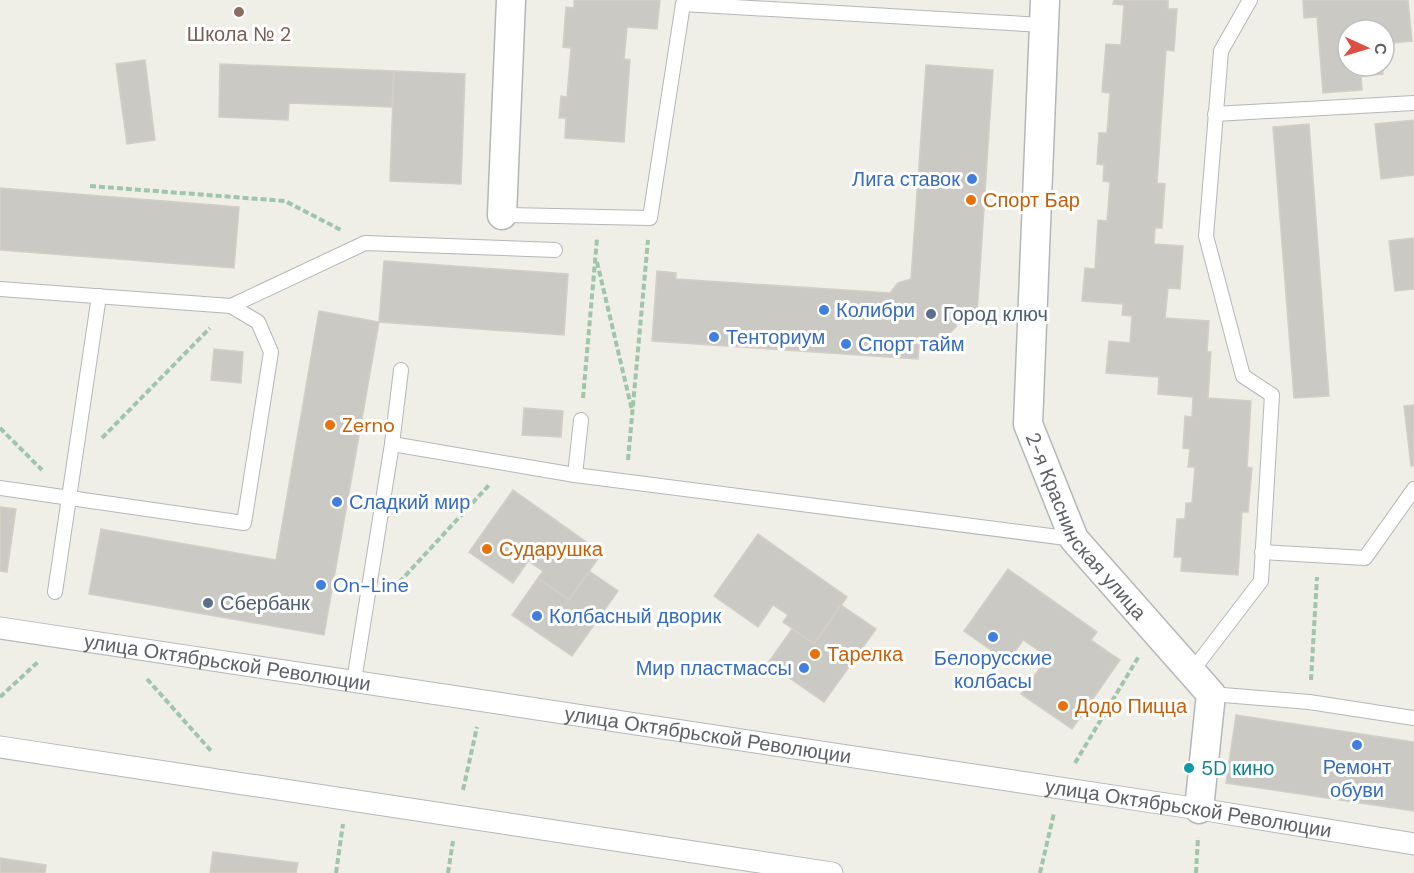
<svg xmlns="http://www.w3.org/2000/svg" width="1414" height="873" font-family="'DM Sans',sans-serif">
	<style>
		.building { fill: #cbc9c4; stroke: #d4cfc6; stroke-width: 1.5 }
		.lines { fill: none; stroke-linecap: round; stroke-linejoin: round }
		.service-casing { stroke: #b4b7ba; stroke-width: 16 }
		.pedestrian-casing { stroke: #b4b7ba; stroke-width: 23 }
		.minor-casing { stroke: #b4b7ba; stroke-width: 31 }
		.path { stroke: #9fc5ab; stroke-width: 4; stroke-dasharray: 6 3; stroke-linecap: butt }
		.service { stroke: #fff; stroke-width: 14 }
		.pedestrian { stroke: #fff; stroke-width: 21 }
		.minor { stroke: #fff; stroke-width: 28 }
		.education-dot { fill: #8d6e63; stroke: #fff; stroke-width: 2 }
		.shop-dot { fill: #3f7fe0; stroke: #fff; stroke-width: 2 }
		.food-dot { fill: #e8710a; stroke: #fff; stroke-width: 2 }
		.service-dot { fill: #5c6f8a; stroke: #fff; stroke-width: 2 }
		.culture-dot { fill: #0f9aa8; stroke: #fff; stroke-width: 2 }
		.labels { text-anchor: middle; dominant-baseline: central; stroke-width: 6; stroke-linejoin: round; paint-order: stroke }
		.education-label { font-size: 20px; fill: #785e54; stroke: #fff }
		.shop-label { font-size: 20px; fill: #366cbe; stroke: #fff; text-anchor: start }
		.food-label { font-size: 20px; fill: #c56008; stroke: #fff; text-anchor: start }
		.service-label { font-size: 20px; fill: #4e5e75; stroke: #fff; text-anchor: start }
		.street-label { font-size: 20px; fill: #5e6266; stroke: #fff }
		.culture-label { font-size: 20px; fill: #0d838f; stroke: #fff; text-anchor: start }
	</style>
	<rect width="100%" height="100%" fill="#efeee7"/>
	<g class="building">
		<path d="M574 0H660L657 29 627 27 624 59 630 60 624 142 565 138 566 118H559L561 96 567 97 571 48 563 47 566 7 574 8Z"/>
		<path d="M1114 0H1168V9H1177L1174 51 1166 50 1157 183 1165 184 1162 228H1155L1154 244 1183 246 1180 289 1168 288 1165 318 1209 321 1207 352H1211L1208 398 1251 401 1247 467 1252 468 1248 512H1242L1238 575 1181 571 1182 557H1174L1177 519H1185L1186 503H1192L1195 467H1188L1190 449 1183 448 1185 416 1192 417 1193 397 1158 394 1159 377 1106 373 1109 341 1130 343 1132 316 1122 315 1123 304 1082 301 1085 268 1095 269 1098 220 1107 221 1110 182 1103 181 1104 165 1097 164 1099 133H1107L1110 93 1102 92 1106 44 1121 45 1124 5 1113 4Z"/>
		<path d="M1303 0H1408L1412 41 1384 44V30H1348V66H1382L1383 74 1361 76 1362 90 1323 93 1317 17 1304 18Z"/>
		<path d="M145 60 155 140 127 144 116 64Z"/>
		<path d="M220 64 394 71 392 107 289 103 288 120 219 117Z"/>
		<path d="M926 65 993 70 977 315 958 314 956 327 947 336 935 343H919L918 359 652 341 657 271 676 273V279L890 293 898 283 911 279Z"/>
		<path d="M394 71 465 74 461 184 390 181Z"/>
		<path d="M1414 120V175L1381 179 1375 124Z"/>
		<path d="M1309 124 1329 396 1294 398 1273 127Z"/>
		<path d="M0 188 239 207 234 268 0 250Z"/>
		<path d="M1414 238V289L1395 291 1389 241Z"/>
		<path d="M384 261 568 274 564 335 379 322Z"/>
		<path d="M319 311 379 322 324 635 89 594 101 529 276 560Z"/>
		<path d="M214 349 243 352 241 383 211 380Z"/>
		<path d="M1414 405V466H1411L1404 406Z"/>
		<path d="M524 408 563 411 561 437 522 435Z"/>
		<path d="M513 490 602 553 569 600 538 578 543 571 528 561 513 583 469 552Z"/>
		<path d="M0 507 16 509 7 572 0 571Z"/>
		<path d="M758 534 847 597 814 644 783 622 788 615 773 605 758 627 714 596Z"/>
		<path d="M1008 569 1097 632 1091 640 1120 660 1072 729 1021 694 1043 664 1033 657 1038 650 1023 640 1008 662 964 631Z"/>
		<path d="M589 571 618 591 572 656 512 615 538 578 569 600Z"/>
		<path d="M841 605 876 629 824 702 768 663 792 629 814 644Z"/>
		<path d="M1236 715 1414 742V811L1226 783Z"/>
		<path d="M213 852 298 863 296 873H210Z"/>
		<path d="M0 858 46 865 45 873H0Z"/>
	</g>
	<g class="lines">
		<defs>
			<g id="service">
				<path d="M1215 114 1414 103"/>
				<path d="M502 215 650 218 683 4 1043 25"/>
				<path d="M0 289 231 306 365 243 555 250"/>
				<path d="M392 444 575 475 1074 539"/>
				<path d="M575 475 581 420"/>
				<path d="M0 488 244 523 271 352 258 322 231 306"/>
				<path d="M1262 552 1365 558 1414 489"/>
				<path d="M55 592 99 296"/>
				<path d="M1192 671 1261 581 1272 395 1243 376 1206 236 1221 51 1250 0"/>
				<path d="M354 681 392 444 401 370"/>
				<path d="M1211 694 1309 702 1414 718"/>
			</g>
			<g id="pedestrian">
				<path id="s1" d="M0 628 1199 809 1414 844"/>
				<path d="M0 747 832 873"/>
			</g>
			<g id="minor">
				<path id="s2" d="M1045 0 1028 424 1074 539 1211 694 1199 809"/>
				<path d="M502 215 511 0"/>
			</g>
		</defs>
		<use href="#service" class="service-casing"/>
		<use href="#pedestrian" class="pedestrian-casing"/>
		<use href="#minor" class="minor-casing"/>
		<g class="path">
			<path d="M90 186 285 201 341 230"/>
			<path d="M597 262 632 410"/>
			<path d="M583 398 597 239"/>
			<path d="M0 428 42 470"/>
			<path d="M102 438 210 328"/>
			<path d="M628 460 648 240"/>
			<path d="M393 589 490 484"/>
			<path d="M147 679 212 752"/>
			<path d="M1311 680 1317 577"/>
			<path d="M0 697 39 661"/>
			<path d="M1075 763 1139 656"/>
			<path d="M463 790 477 727"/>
			<path d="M336 873 343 824"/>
			<path d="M448 873 453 841"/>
			<path d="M1040 873 1054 813"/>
			<path d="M1196 873 1198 837"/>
		</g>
		<use href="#service" class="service"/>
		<use href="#pedestrian" class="pedestrian"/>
		<use href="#minor" class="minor"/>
	</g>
	<circle class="education-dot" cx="239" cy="12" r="6"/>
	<g class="shop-dot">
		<circle cx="972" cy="179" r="6"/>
		<circle cx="824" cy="310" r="6"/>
		<circle cx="714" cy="337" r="6"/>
		<circle cx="846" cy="344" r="6"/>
		<circle cx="337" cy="502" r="6"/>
		<circle cx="321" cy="585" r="6"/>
		<circle cx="537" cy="616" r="6"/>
		<circle cx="993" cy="637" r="6"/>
		<circle cx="804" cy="668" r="6"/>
		<circle cx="1357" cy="745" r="6"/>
	</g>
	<g class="food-dot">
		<circle cx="971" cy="200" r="6"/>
		<circle cx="330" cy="425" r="6"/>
		<circle cx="487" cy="549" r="6"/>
		<circle cx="815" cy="654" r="6"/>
		<circle cx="1063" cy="706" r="6"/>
	</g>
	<g class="service-dot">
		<circle cx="931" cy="314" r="6"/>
		<circle cx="208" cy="603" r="6"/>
	</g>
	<circle class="culture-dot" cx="1189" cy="768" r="6"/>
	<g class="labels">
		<g class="education-label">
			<text x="239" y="34">Школа № 2</text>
		</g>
		<g class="shop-label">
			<text x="960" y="179" text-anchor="end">Лига ставок</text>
			<text x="836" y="310">Колибри</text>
			<text x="726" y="337">Тенториум</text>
			<text x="858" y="344">Спорт тайм</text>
			<text x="349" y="502">Сладкий мир</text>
			<text x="333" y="585">On-Line</text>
			<text x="549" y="616">Колбасный дворик</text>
			<text x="993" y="658" text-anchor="middle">Белорусские<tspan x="993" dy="23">колбасы</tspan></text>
			<text x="792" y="668" text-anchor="end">Мир пластмассы</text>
			<text x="1357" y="767" text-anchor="middle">Ремонт<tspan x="1357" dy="23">обуви</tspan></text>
		</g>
		<g class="food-label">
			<text x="983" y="200">Спорт Бар</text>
			<text x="342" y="425">Zerno</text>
			<text x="499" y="549">Сударушка</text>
			<text x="827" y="654">Тарелка</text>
			<text x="1075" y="706">Додо Пицца</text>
		</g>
		<g class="service-label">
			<text x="943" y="314">Город ключ</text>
			<text x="220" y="603">Сбербанк</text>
		</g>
		<g class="street-label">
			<text stroke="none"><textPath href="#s2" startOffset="543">2-я Краснинская улица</textPath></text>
			<text stroke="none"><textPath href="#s1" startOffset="230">улица Октябрьской Революции</textPath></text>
			<text stroke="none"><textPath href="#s1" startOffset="716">улица Октябрьской Революции</textPath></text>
			<text stroke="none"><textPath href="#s1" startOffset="1202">улица Октябрьской Революции</textPath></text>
		</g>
		<g class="culture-label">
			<text x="1201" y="768">5D кино</text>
		</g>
	</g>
	<g transform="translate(1366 48) rotate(94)"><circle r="28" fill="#ffffff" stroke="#bfc0c2" stroke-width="1.5"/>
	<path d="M0-4.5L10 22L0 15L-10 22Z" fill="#dc4f41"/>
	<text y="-9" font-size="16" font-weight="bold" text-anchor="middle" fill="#5e6266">С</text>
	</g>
</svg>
